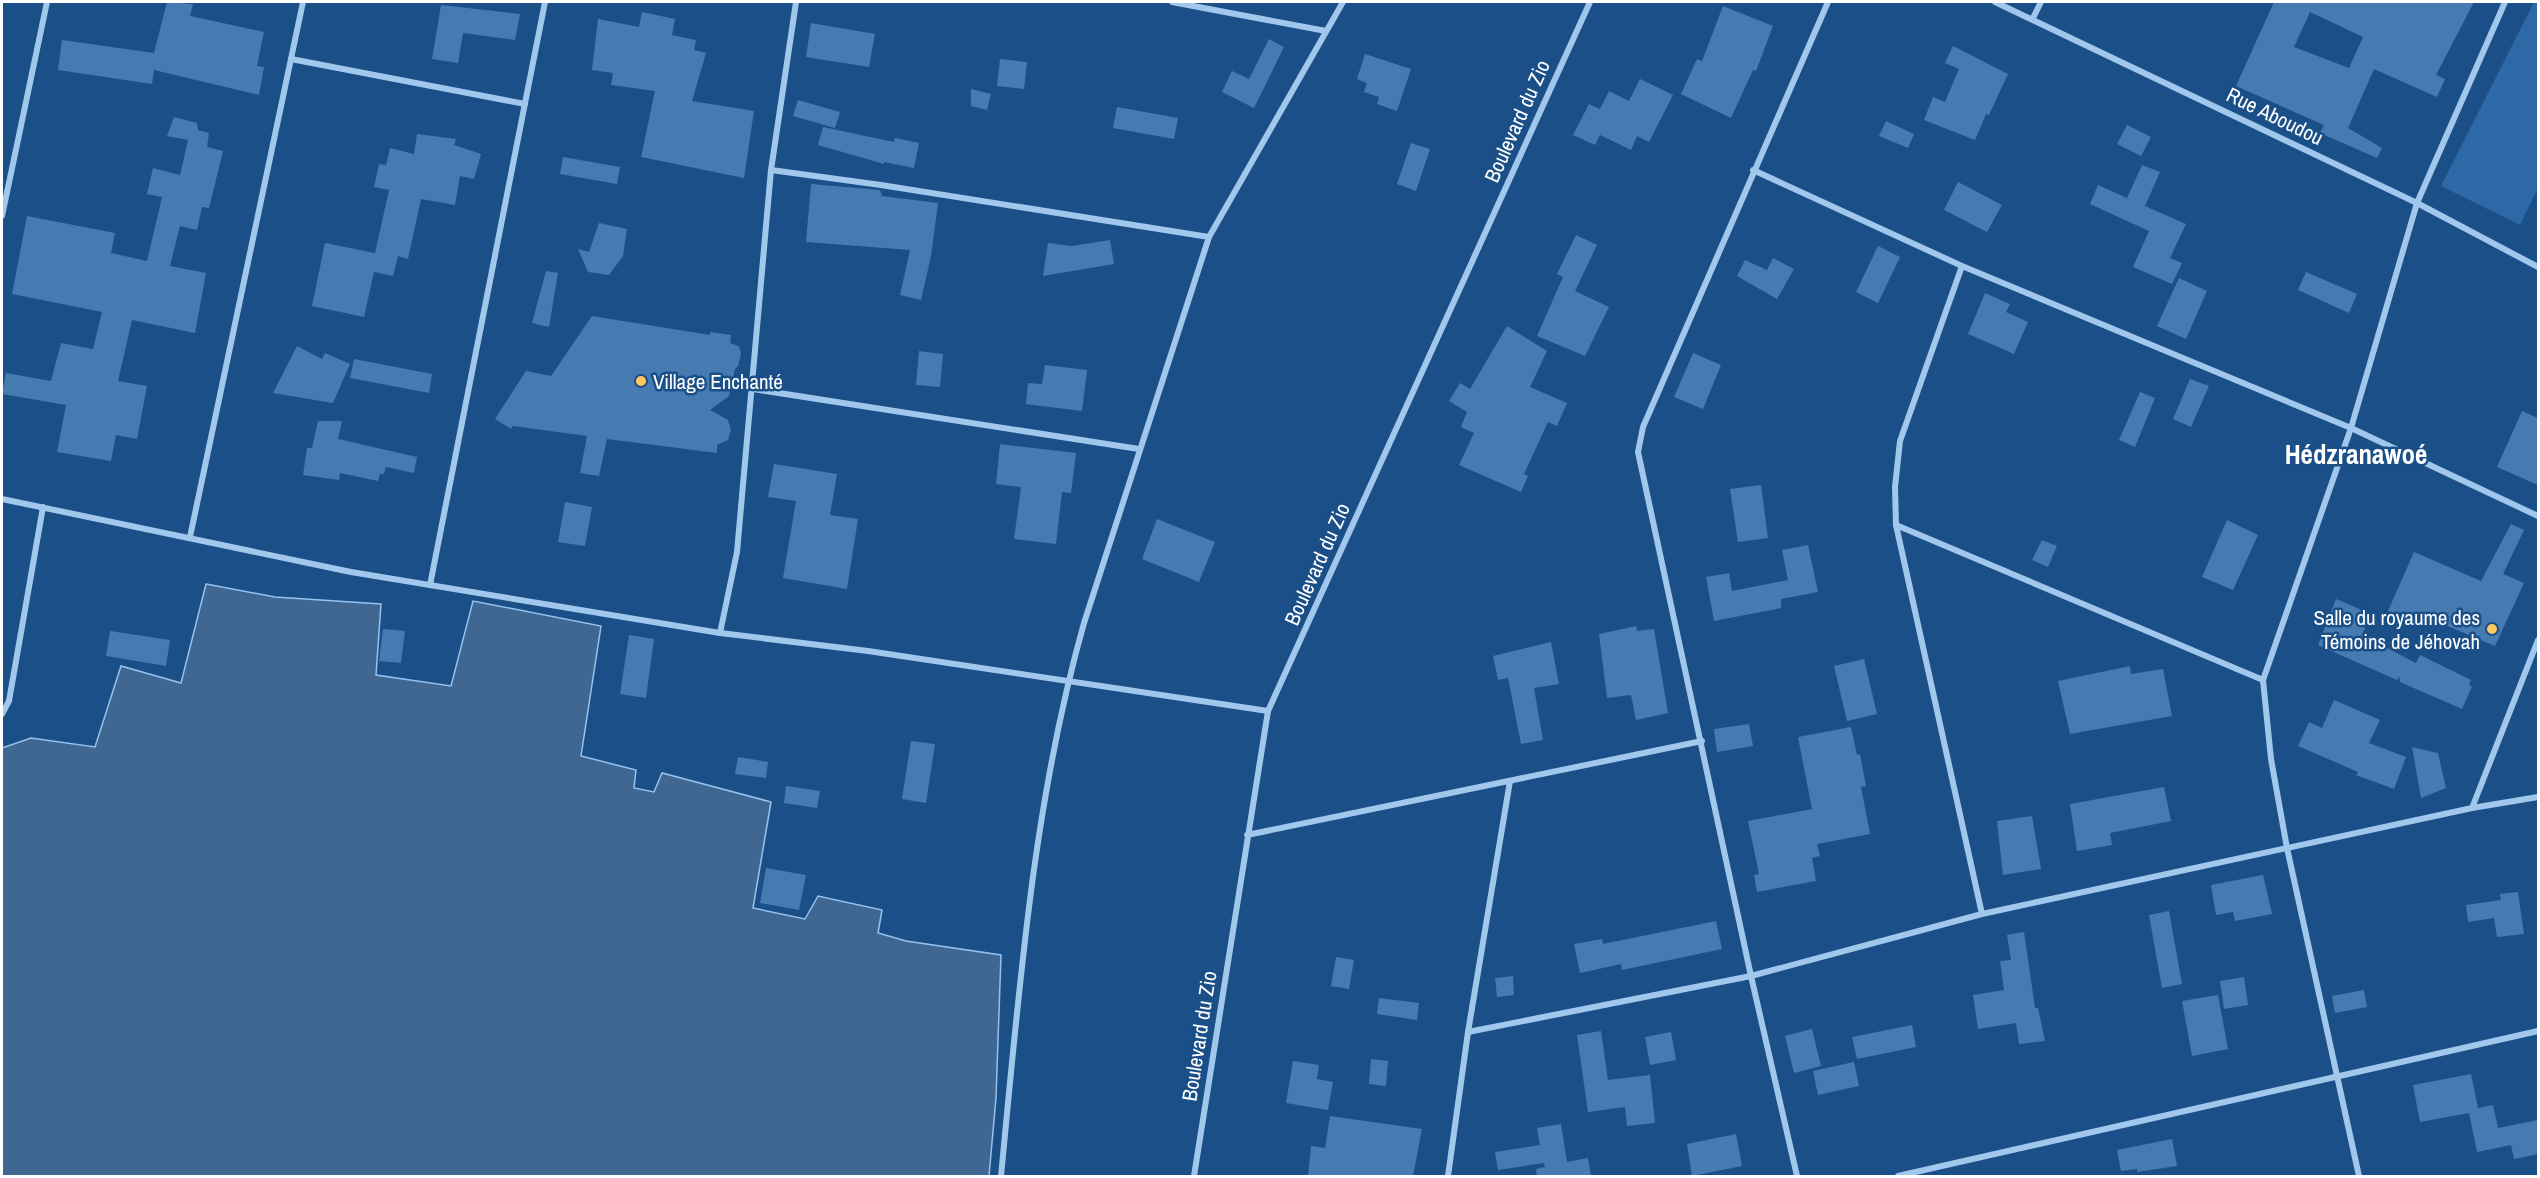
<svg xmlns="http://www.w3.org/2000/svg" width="2540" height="1178" font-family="'Archivo Narrow',sans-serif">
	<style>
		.green { fill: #2d69a6 }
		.water { fill: #406791; stroke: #95c3ef; stroke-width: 1.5 }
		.building { fill: #467bb2; fill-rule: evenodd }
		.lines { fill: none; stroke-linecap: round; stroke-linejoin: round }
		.minor { stroke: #a2c7ed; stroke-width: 6 }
		.poi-dot { fill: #ffc95e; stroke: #1a4f88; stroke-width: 2 }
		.labels { text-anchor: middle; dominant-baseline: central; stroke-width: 5; stroke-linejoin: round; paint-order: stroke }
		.street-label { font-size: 21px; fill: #fff; stroke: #1a4f88 }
		.poi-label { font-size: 21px; fill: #fff; stroke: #1a4f88; text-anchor: start }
		.district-label { font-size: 27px; font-weight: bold; fill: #fff; stroke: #1a4f88 }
	</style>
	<rect width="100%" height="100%" fill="#1a4f88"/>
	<path class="green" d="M2534 2H2538V188L2520 225 2441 186Z"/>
	<path class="water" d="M206 584 275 597 381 604 376 675 451 686 473 601 601 626 581 756 636 770 634 788 654 792 662 773 771 802 753 908 805 919 818 896 882 910 878 933 906 941 1001 955 996 1098 989 1176H2V748L31 738 95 747 121 666 181 683Z"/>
	<g class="building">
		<path d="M167 2 193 4 190 16 264 32 257 66 264 67 259 95 154 70 152 84 58 70 62 40 154 53Z"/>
		<path d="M2274 2H2474L2436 75 2445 79 2437 97 2374 69 2348 128 2382 148 2377 158 2320 133 2324 125 2236 86ZM2310 12 2363 37 2349 68 2294 47Z"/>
		<path d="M441 5 520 14 515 40 463 33 458 63 432 59Z"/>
		<path d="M1723 6 1773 26 1756 71 1753 70 1731 118 1681 94 1697 59 1702 61Z"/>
		<path d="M642 12 675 19 672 35 696 40 694 50 706 53 692 101 754 111 744 178 641 157 655 91 611 85 613 73 592 70 598 19 639 27Z"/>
		<path d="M811 23 875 34 869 67 806 57Z"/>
		<path d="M1269 39 1284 47 1254 108 1222 92 1232 71 1249 79Z"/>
		<path d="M1953 46 2008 74 1989 115 1986 114 1975 140 1924 120 1933 97 1945 102 1959 69 1945 63Z"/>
		<path d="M1365 54 1411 69 1397 111 1377 104 1379 97 1364 92 1367 83 1357 79Z"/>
		<path d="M1000 59 1027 62 1024 89 997 86Z"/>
		<path d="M1640 79 1673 95 1649 142 1637 136 1631 150 1600 135 1595 145 1573 135 1589 104 1600 109 1609 91 1629 101Z"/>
		<path d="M971 89 991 94 987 110 971 106Z"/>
		<path d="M798 100 840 112 835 128 793 116Z"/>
		<path d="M1117 107 1178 118 1174 139 1113 128Z"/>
		<path d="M174 117 197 123 198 130 209 133 207 147 223 151 209 208 202 207 197 230 180 226 170 266 206 273 195 333 132 320 118 381 147 386 137 439 116 435 111 461 57 452 66 405 2 394 6 373 51 381 61 343 93 349 102 312 12 294 27 216 115 233 111 253 147 261 162 197 147 194 153 168 180 175 188 140 167 136Z"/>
		<path d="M1886 121 1914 134 1908 148 1879 136Z"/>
		<path d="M2127 125 2151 137 2141 156 2117 144Z"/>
		<path d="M823 127 894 142 895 138 919 143 914 168 884 162V164L818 145Z"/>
		<path d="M417 134 456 139 454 145 481 154 474 179 460 176 455 205 421 199 408 259 398 256 393 276 374 272 364 317 312 306 325 243 375 253 389 190 374 187 379 164 386 165 390 148 414 154Z"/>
		<path d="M1411 143 1430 149 1416 191 1397 184Z"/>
		<path d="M563 157 620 167 617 184 560 174Z"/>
		<path d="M2142 165 2160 172 2145 206 2186 224 2170 258 2182 263 2172 284 2133 267 2149 231 2090 204 2098 185 2127 198Z"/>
		<path d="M1958 182 2002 205 1987 232 1944 210Z"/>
		<path d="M811 184 880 190 882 196 938 203 931 256 921 300 900 295 910 250 806 242Z"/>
		<path d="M599 223 627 229 623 256 609 275 588 272 578 249 589 252Z"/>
		<path d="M1576 235 1597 245 1575 291 1609 307 1585 356 1537 336 1563 277 1557 274Z"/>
		<path d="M1110 240 1114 264 1043 276 1048 243 1072 246Z"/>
		<path d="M1878 246 1900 257 1878 303 1856 292Z"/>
		<path d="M1773 258 1794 269 1777 299 1737 276 1745 260 1767 270Z"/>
		<path d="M546 271 558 273 549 327 532 323Z"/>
		<path d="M2306 272 2357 294 2349 313 2298 290Z"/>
		<path d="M2179 278 2207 291 2186 339 2157 326Z"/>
		<path d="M1985 293 2010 304 2006 312 2028 322 2014 354 1968 334Z"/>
		<path d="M592 316 710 335V332L731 335 730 343 739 346 741 354 738 366 735 369 729 396 710 410 728 420 731 430 728 440 717 445V453L607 439 599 476 580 473 587 436 513 426 511 429 495 419 526 371 551 376Z"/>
		<path d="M1507 326 1547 351 1530 387 1567 403 1557 426 1548 422 1524 474 1528 476 1521 492 1459 465 1474 433 1461 427 1467 412 1449 401 1460 383 1470 389Z"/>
		<path d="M297 346 322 359 325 353 350 364 333 403 273 393Z"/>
		<path d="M919 351 943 354 940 387 916 385Z"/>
		<path d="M1693 353 1721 365 1703 409 1674 397Z"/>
		<path d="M354 359 432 374 429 393 350 378Z"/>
		<path d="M1045 365 1087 370 1082 411 1026 404 1028 383 1042 384Z"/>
		<path d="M2190 379 2209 386 2191 427 2173 419Z"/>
		<path d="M2140 392 2155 398 2135 447 2119 440Z"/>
		<path d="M2522 411 2538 418V485L2497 467Z"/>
		<path d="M318 421H342L338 439 417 457 414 473 386 467 384 474H380L378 481 340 473 339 480 303 475 307 448H312Z"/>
		<path d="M1000 444 1076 453 1071 493 1062 492 1056 544 1014 539 1021 487 996 484Z"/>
		<path d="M774 464 837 474 830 515 858 519 847 589 783 578 796 501 768 497Z"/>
		<path d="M1761 485 1768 538 1738 542 1730 489Z"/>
		<path d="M565 502 592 507 585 546 558 542Z"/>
		<path d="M1157 519 1215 542 1199 582 1142 559Z"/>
		<path d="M2227 520 2258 535 2233 590 2202 577Z"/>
		<path d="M2511 524 2524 530 2503 574 2524 583 2495 646 2417 613 2413 622 2388 611 2414 552 2481 581Z"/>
		<path d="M2042 540 2057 546 2048 567 2032 560Z"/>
		<path d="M1808 545 1818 592 1781 599V608L1714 621 1706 577 1729 573 1732 591 1788 580 1782 550Z"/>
		<path d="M2336 599 2371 614 2362 635 2416 663 2420 655 2471 680 2469 685 2472 687 2462 709 2400 682 2399 676 2397 680 2318 645Z"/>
		<path d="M1636 626 1637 631 1654 629 1668 713 1636 720 1631 695 1607 698 1599 634Z"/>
		<path d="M383 629 405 631 401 663 379 661Z"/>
		<path d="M110 631 170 640 166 666 106 656Z"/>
		<path d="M629 635 654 639 646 698 620 694Z"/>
		<path d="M1551 642 1559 684 1534 688 1543 740 1521 744 1508 678 1498 680 1493 656Z"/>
		<path d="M1864 659 1877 714 1847 721 1834 666Z"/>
		<path d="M2130 666 2131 674 2163 669 2172 716 2070 734 2058 681Z"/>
		<path d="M2334 700 2380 720 2369 743 2406 757 2394 789 2356 775 2358 772 2298 746 2309 722 2322 728Z"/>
		<path d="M1749 724 1753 746 1717 752 1714 729Z"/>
		<path d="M1851 727 1857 755 1860 754 1866 786 1861 787 1870 834 1817 844 1820 856 1812 858 1816 881 1757 892 1754 875 1759 874 1748 821 1812 809 1798 737Z"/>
		<path d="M911 741 935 744 926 803 902 799Z"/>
		<path d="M2412 747 2438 753 2446 788 2421 798Z"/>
		<path d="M738 757 768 762 766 778 735 774Z"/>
		<path d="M786 786 820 791 817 808 784 803Z"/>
		<path d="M2164 787 2171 821 2110 833 2112 845 2077 851 2070 804Z"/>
		<path d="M2032 816 2041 869 2003 875 1997 821Z"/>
		<path d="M766 868 806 875 799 910 760 903Z"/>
		<path d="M2263 875 2272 914 2235 921 2233 912 2216 915 2211 885Z"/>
		<path d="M2518 892 2524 934 2497 937 2494 918 2468 922 2466 905 2501 900 2500 894Z"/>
		<path d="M2169 911 2182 984 2162 988 2149 915Z"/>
		<path d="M1716 921 1722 949 1622 970 1621 964 1580 973 1574 944 1602 939 1603 944Z"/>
		<path d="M2024 932 2035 1008H2038L2045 1041 2019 1044 2016 1023 1978 1029 1973 995 2004 990 2000 961 2011 960 2007 935Z"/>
		<path d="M1336 957 1354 960 1349 989 1331 986Z"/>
		<path d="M1513 976 1514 995 1497 997 1495 978Z"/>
		<path d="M2244 977 2248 1005 2224 1009 2220 981Z"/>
		<path d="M2364 990 2367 1007 2335 1013 2332 996Z"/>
		<path d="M2218 995 2228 1049 2192 1056 2182 1001Z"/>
		<path d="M1379 998 1419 1003 1417 1020 1377 1014Z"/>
		<path d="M1912 1025 1916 1047 1857 1059 1852 1037Z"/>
		<path d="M1812 1029 1821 1066 1794 1073 1785 1036Z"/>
		<path d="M1601 1031 1608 1080 1650 1075 1655 1123 1627 1126 1625 1107 1588 1112 1577 1035Z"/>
		<path d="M1671 1032 1676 1060 1650 1065 1645 1037Z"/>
		<path d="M1371 1059 1388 1061 1386 1086 1369 1084Z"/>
		<path d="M1293 1061 1319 1065 1317 1079 1333 1082 1328 1110 1286 1103Z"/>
		<path d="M1854 1062 1859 1086 1818 1095 1813 1071Z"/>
		<path d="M2471 1074 2478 1108 2493 1105 2498 1128 2538 1120V1154L2514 1159 2511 1145 2477 1152 2469 1113 2420 1122 2413 1085Z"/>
		<path d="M1330 1116 1422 1129 1413 1176H1308L1311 1146 1325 1148Z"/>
		<path d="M1561 1124 1567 1162 1588 1158 1591 1176H1537L1536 1169 1545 1167 1544 1163 1498 1170 1495 1152 1540 1145 1537 1128Z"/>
		<path d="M1736 1134 1742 1166 1692 1176 1687 1144Z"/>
		<path d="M2172 1139 2177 1166 2137 1172V1169L2121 1171 2117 1150Z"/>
	</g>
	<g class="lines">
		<g class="minor">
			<path d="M1172 2 1326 31"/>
			<path d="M1995 2 2417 203 2538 267"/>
			<path d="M2033 18 2041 2"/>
			<path d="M291 59 525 104"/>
			<path d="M771 170 881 185 1209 237"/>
			<path d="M1753 170 1962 266 2351 428 2538 516"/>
			<path d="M2 216 47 2"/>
			<path d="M1962 266 1900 441 1895 487 1896 525 1982 914"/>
			<path d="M753 389 1139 449"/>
			<path d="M2 499 351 572 720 633 868 651 1268 711"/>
			<path d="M1896 525 2263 680"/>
			<path d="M190 537 303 2"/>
			<path d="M430 585 545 2"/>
			<path d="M720 633 737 552 771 170 796 2"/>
			<path d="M2 714 9 701 43 507"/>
			<path d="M2472 808 2538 640"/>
			<path d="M1247 835 1702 741"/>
			<path d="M1468 1032 1751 976 1982 914 2472 808 2538 797"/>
			<path d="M1001 1176C1019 992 1033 803 1084 623L1209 237 1343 2"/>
			<path d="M1194 1176 1268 711 1590 2"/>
			<path d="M1448 1176 1468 1032 1510 781"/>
			<path d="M1797 1176 1751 976 1638 452 1643 427 1828 2"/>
			<path d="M1898 1176 2538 1031"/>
			<path d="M2359 1176 2287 848 2271 759 2263 680 2351 428 2417 203 2505 2"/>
		</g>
	</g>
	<g class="poi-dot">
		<circle cx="641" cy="381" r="6"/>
		<circle cx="2492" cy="629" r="6"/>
	</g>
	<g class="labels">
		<g class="street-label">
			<text transform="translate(2275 116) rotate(26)">Rue Aboudou</text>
			<text transform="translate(1517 121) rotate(-66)">Boulevard du Zio</text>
			<text transform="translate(1317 564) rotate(-66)">Boulevard du Zio</text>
			<text transform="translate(1199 1036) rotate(-81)">Boulevard du Zio</text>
		</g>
		<g class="poi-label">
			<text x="653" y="381">Village Enchanté</text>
			<text x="2480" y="617" text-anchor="end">Salle du royaume des<tspan x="2480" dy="24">Témoins de Jéhovah</tspan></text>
		</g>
		<g class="district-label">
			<text x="2356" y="454">Hédzranawoé</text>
		</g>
	</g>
	<rect width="2540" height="1178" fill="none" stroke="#ffffff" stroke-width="6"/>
</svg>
